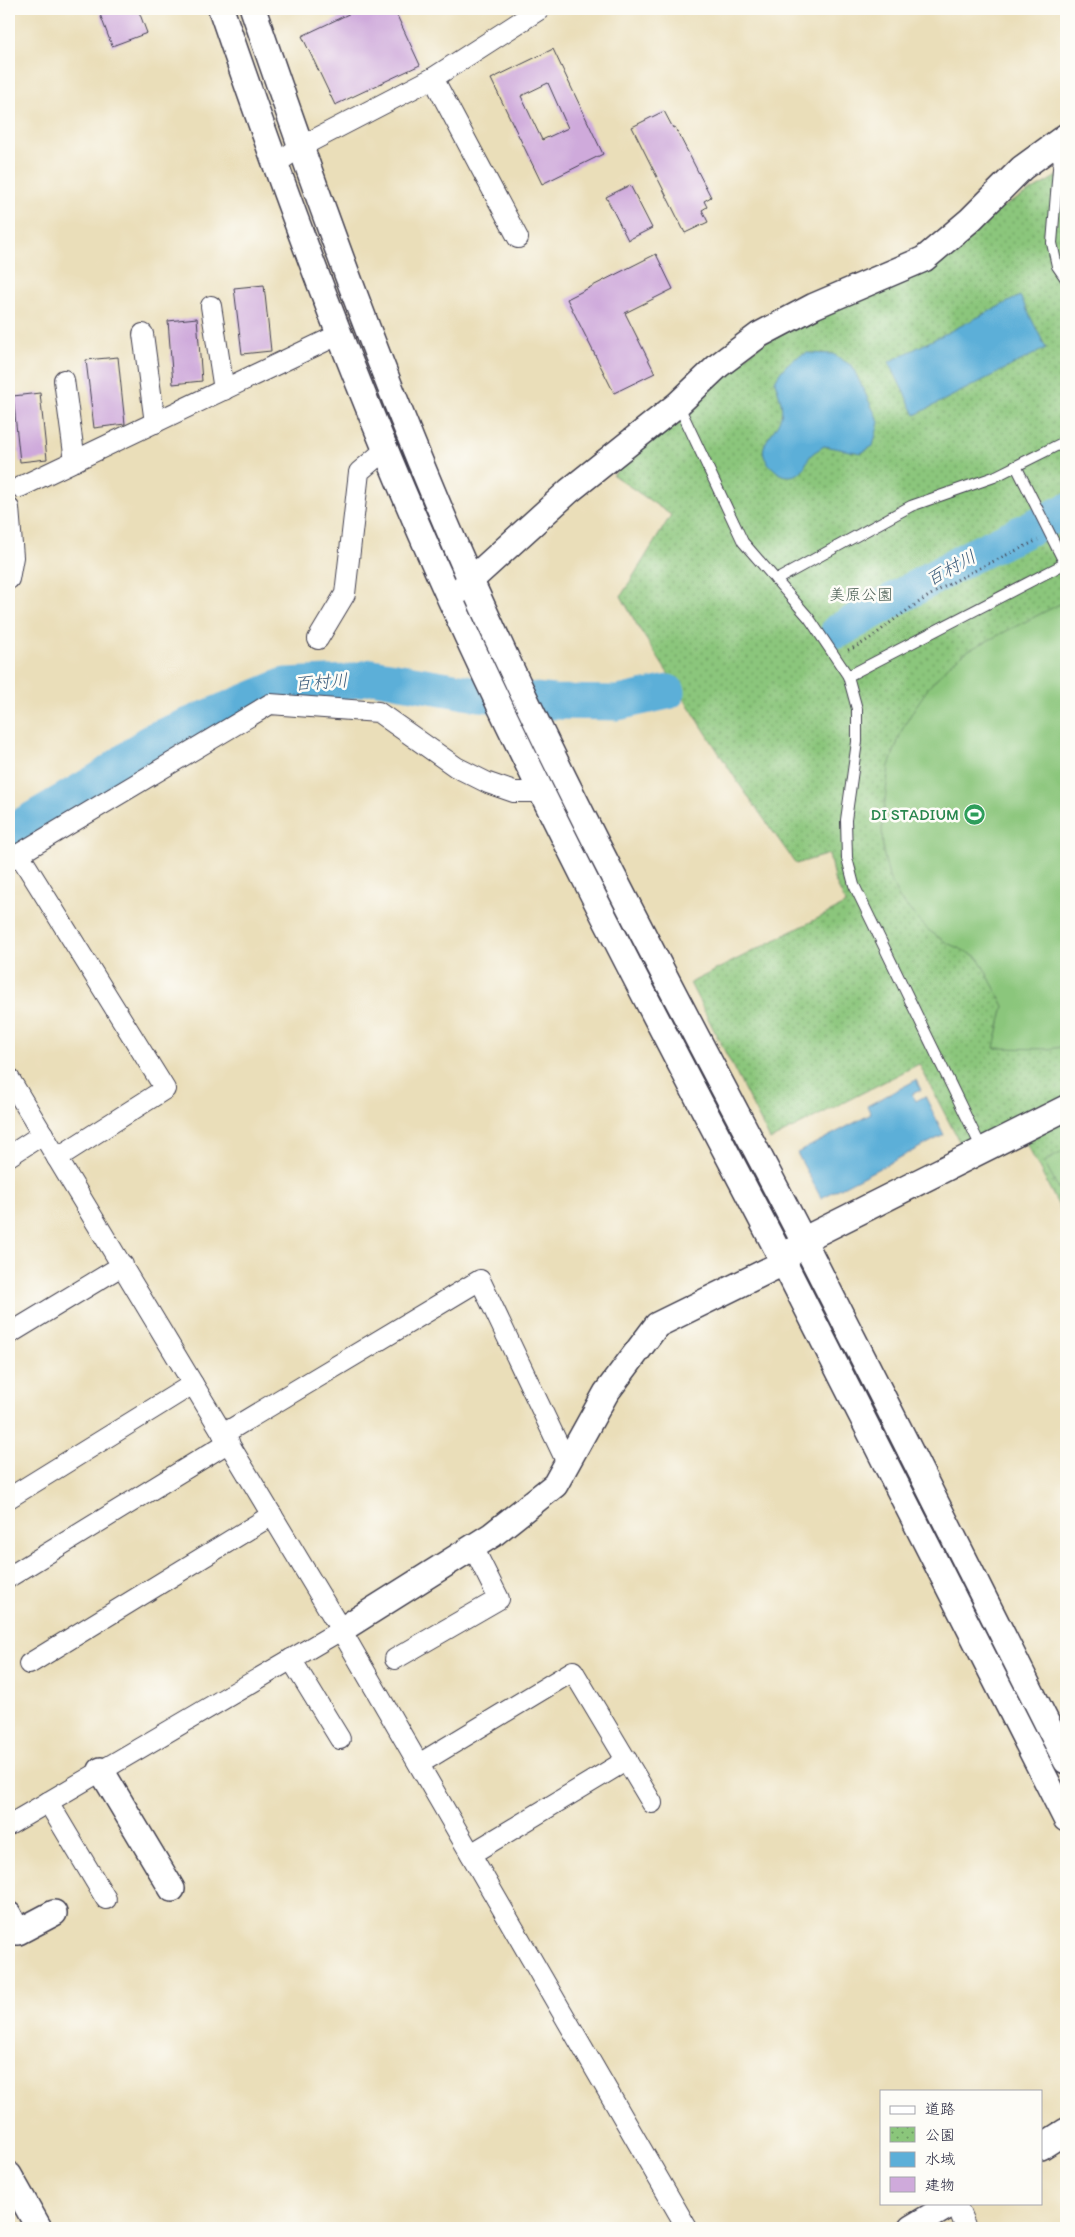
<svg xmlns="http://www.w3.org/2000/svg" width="1075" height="2237" font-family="Itim,'Klee One',sans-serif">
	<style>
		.park { fill: url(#park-dots); stroke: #56745b }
		.pitch { fill: #8bc67b; stroke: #56745b }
		.water { fill: #5cafd8; stroke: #3f688a }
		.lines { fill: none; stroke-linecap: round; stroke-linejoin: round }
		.river { stroke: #5cafd8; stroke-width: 35 }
		.building { fill: #cfaadb; fill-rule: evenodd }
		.service-casing { stroke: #403e4e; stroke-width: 12 }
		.minor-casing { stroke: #403e4e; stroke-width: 22 }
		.tertiary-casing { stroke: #403e4e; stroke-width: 28 }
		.path { stroke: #403e4e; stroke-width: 3; stroke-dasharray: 1 4; stroke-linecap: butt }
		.service { stroke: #fff; stroke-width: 10 }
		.minor { stroke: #fff; stroke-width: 20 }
		.tertiary { stroke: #fff; stroke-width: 25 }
		.service-bridge-casing { stroke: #403e4e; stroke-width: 12; stroke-linecap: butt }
		.service-bridge { stroke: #fff; stroke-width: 10 }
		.labels { text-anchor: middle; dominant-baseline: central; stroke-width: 5; stroke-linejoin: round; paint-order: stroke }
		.park-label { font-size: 16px; fill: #475b51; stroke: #fdfcf7 }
		.leisure-label { font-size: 16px; fill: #27864d; stroke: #fdfcf7; text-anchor: end }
		.water-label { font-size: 18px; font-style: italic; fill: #395a7a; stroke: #fdfcf7 }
	</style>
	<defs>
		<pattern id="park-dots" width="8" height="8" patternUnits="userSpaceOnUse" patternTransform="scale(1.25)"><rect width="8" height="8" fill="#8bc67b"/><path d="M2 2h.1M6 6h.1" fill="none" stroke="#71a066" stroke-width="1.8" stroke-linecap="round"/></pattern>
	</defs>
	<rect width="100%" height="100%" fill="#fdfcf7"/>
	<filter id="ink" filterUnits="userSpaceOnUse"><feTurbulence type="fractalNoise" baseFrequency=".02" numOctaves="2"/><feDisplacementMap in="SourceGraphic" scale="10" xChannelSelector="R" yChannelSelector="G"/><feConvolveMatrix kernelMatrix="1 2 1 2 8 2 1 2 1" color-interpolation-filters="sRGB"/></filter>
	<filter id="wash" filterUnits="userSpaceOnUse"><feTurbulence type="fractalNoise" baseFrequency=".0096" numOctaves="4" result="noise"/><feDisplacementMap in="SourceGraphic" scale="20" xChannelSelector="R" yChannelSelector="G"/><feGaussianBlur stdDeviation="1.12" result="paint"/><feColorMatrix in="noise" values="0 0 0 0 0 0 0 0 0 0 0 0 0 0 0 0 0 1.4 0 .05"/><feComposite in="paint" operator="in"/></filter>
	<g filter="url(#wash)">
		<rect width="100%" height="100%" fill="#eadeb9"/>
		<path class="park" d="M1066 171V1220L1014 1120 963 1149 919 1064 770 1140 690 983 846 904 834 879 829 854 796 864 737 781 637 625 621 596 671 515 613 475 716 380 763 343Z"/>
		<g class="pitch">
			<path d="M1066 601V1046L1049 1049 994 1048 1004 1006 978 957 947 943 927 929 899 898 889 877 883 851 882 827 889 766 902 730 914 709 929 687 950 664 969 650Z"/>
			<path d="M1066 1150V1203L1044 1162Z"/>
		</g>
		<g class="water">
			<path d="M1020 296 1046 348 915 415 889 362Z"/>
			<path d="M807 353 833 354 852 366 879 422 873 446 861 453 824 446C820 449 815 451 811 455 806 461 804 473 795 475 787 478 779 474 774 469 750 448 773 438 780 419 785 405 778 394 775 381 783 366 791 359 807 353Z"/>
			<path d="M916 1080 921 1090 912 1094 916 1101 925 1096 944 1135 821 1198 797 1153 871 1114 867 1106Z"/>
		</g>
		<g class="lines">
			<g class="river">
				<path d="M838 631 970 557 1066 511"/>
				<path d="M9 833 102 778 153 740 285 685 348 682 372 676 471 693 553 702 618 703 668 692"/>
			</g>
		</g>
		<g id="blocks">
			<g class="building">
				<path d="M98 9H138L147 33 112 46Z"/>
				<path d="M359 9H394L420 65 335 105 302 36Z"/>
				<path d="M553 49 603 154 542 184 491 79ZM548 83 568 128 542 140 521 96Z"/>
				<path d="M664 111 673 128 675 127 711 197 704 201 707 207 702 210 708 222 685 233 632 127Z"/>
				<path d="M630 185 652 228 628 240 606 197Z"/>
				<path d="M656 254 673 289 625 313 655 373 614 393 567 299Z"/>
				<path d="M264 285 271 351 242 354 234 288Z"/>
				<path d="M197 318 202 381 173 384 168 321Z"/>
				<path d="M118 357 125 424 94 428 86 360Z"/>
				<path d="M40 393 47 459 20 462 13 396Z"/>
			</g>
		</g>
	</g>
	<g filter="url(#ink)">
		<use href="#blocks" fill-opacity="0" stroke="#403e4e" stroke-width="1"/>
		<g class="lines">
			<defs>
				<g id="service">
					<path d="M1060 144 1052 243 1057 266 1066 279"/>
					<path d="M678 404 743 542 809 618 848 676 857 709V742L846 820 847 858 854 885 983 1151"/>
					<path d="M1016 466 1034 502"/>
					<path d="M1057 548 1065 564"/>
					<path d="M776 580 911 506 994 477 1066 441"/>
					<path d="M848 676 1066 563"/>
				</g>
				<g id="minor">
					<path d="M433 78 518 238"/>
					<path d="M274 165 300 147 433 78 540 9"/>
					<path d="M211 306 224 390"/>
					<path d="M143 334 155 423"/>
					<path d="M64 380 75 461"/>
					<path d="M20 487 340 334"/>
					<path d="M9 508 13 557 9 579"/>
					<path d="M318 639 345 594 359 472 386 449"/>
					<path d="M19 854 165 1089 57 1158"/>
					<path d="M9 860 270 704 378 712 456 767 488 783 514 792H543"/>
					<path d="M9 1078 341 1630 687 2228"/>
					<path d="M9 1156 43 1134"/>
					<path d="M9 1334 123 1265"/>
					<path d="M223 1434 480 1280 567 1463"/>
					<path d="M9 1498 193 1384"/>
					<path d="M9 1577 229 1442"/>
					<path d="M291 1659 340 1739"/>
					<path d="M395 1659 499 1599 473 1547"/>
					<path d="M29 1664 272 1515"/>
					<path d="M419 1764 573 1671 652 1803"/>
					<path d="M48 1802 106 1899"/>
					<path d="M9 1825 341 1630"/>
					<path d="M471 1854 627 1760"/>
					<path d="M956 2203 966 2228"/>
				</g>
				<g id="tertiary">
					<path d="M221 9C289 208 363 407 450 599 552 824 670 1044 784 1263 879 1448 972 1634 1066 1819"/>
					<path d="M253 9C319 202 388 394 471 581 571 806 690 1022 803 1240 892 1413 978 1587 1066 1761"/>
					<path d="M459 591 569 491 678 404 719 365 759 335 814 306 924 259 970 220 1022 168 1066 136"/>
					<path d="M341 1630 492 1535 555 1485 606 1393 657 1325 783 1263 803 1240 1066 1108"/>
					<path d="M101 1770 172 1889"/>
					<path d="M9 1915 18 1932 54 1913"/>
					<path d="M1041 2147 1066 2131"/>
					<path d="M9 2175 39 2228"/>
					<path d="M911 2228 953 2203"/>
				</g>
			</defs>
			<use href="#service" class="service-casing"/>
			<use href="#minor" class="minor-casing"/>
			<use href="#tertiary" class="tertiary-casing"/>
			<path class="path" d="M848 650C870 642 883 627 902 614 943 584 992 562 1038 540"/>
			<use href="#service" class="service"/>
			<use href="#minor" class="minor"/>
			<use href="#tertiary" class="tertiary"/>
			<defs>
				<path id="service-bridge" d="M1034 502 1057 548"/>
			</defs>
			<use href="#service-bridge" class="service-bridge-casing"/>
			<use href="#service-bridge" class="service-bridge"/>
		</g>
	</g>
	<defs>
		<symbol id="stadium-disc" viewBox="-11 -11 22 22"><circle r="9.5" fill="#2e9e5b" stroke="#fdfcf7"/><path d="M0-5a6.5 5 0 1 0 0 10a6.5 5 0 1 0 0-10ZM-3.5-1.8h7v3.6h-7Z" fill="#fff"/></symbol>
	</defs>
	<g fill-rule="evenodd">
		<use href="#stadium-disc" x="962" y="802" width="25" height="25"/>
	</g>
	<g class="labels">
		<g class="park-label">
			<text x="861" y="594">美原公園</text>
		</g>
		<g class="leisure-label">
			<text x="959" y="814">DI STADIUM</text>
		</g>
		<g class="water-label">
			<text transform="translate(951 568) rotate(-29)">百村川</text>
			<text transform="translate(321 682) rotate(-4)">百村川</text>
		</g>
	</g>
	<rect width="1075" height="2237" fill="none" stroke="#fdfcf7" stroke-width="30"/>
	<rect x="880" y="2090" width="162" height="115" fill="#fdfcf7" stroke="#a5a5ac"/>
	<rect x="890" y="2106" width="25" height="8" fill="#ffffff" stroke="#a5a5ac"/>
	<text x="925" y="2114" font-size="15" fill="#22223b">道路</text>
	<rect x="890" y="2127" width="25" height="15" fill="url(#park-dots)" stroke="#a5a5ac"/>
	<text x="925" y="2140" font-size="15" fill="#22223b">公園</text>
	<rect x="890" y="2152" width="25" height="15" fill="#5cafd8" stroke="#a5a5ac"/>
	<text x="925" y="2164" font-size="15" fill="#22223b">水域</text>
	<rect x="890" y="2177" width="25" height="15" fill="#cfaadb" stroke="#a5a5ac"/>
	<text x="925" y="2190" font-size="15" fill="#22223b">建物</text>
</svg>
